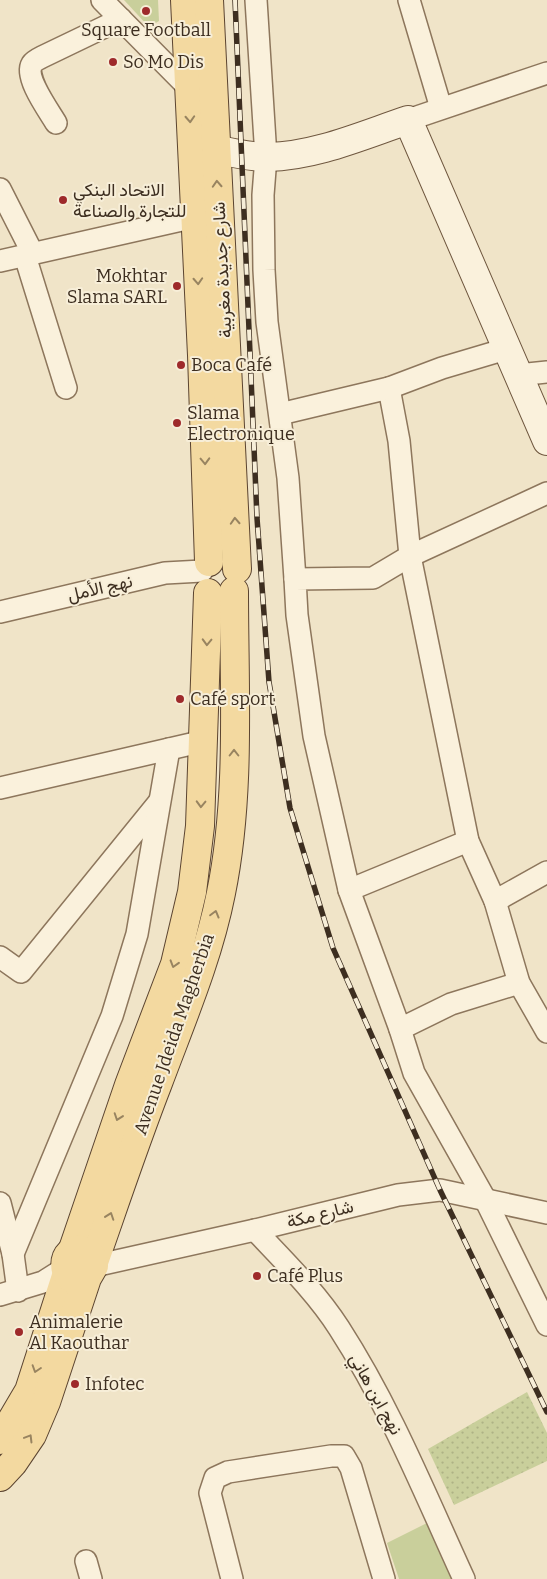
<svg xmlns="http://www.w3.org/2000/svg" width="547" height="1579" font-family="Bitter,Vazirmatn,serif">
	<style>
		.grass { fill: #c9cf9b }
		.park { fill: url(#park-dots) }
		.lines { fill: none; stroke-linecap: round; stroke-linejoin: round }
		.street-casing { stroke: #8d765c; stroke-width: 24 }
		.secondary-casing { stroke: #6f573f; stroke-width: 30 }
		.primary-casing { stroke: #5b4430; stroke-width: 30 }
		.street { stroke: #faf1dc; stroke-width: 21 }
		.secondary { stroke: #faf1dc; stroke-width: 28 }
		.primary { stroke: #f3d9a0; stroke-width: 28 }
		.rail-casing { stroke: #3d2e20; stroke-width: 5.5 }
		.rail { stroke: #f7eed8; stroke-width: 4; stroke-dasharray: 11; stroke-linecap: butt }
		.oneway { stroke: #988460 }
		.poi-dot { fill: #9e2a2b; stroke: #f7eed8; stroke-width: 2 }
		.labels { text-anchor: middle; dominant-baseline: central; stroke-width: 4; stroke-linejoin: round; paint-order: stroke }
		.poi-label { font-size: 18px; fill: #3d2e20; stroke: #f7eed8; text-anchor: start }
		.street-label { font-size: 18px; fill: #3d2e20; stroke: #f7eed8 }
	</style>
	<defs>
		<pattern id="park-dots" width="8" height="8" patternUnits="userSpaceOnUse" patternTransform="scale(1.25)"><rect width="8" height="8" fill="#c9cf9b"/><path d="M2 2h.1M6 6h.1" fill="none" stroke="#aeb285" stroke-width="1.8" stroke-linecap="round"/></pattern>
	</defs>
	<rect width="100%" height="100%" fill="#f0e4c8"/>
	<g class="grass">
		<path d="M124 0H158L159 21 149 27Z"/>
		<path d="M431 1521 456 1579H399L387 1543Z"/>
	</g>
	<path class="park" d="M527 1392 547 1433V1461L454 1505 428 1449Z"/>
	<g class="lines">
		<defs>
			<g id="street">
				<path d="M102 0 189 88"/>
				<path d="M256 0 266 157 263 195 264 270 267 322 288 478 295 579"/>
				<path d="M409 0 441 108"/>
				<path d="M408 120 547 73"/>
				<path d="M56 123C49 111 24 77 32 64 34 61 38 59 42 57L121 19"/>
				<path d="M0 189 33 254"/>
				<path d="M25 256 66 388"/>
				<path d="M0 261 195 217"/>
				<path d="M506 349 442 368 389 388 399 441 410 556 468 841 495 901 519 983 547 1032"/>
				<path d="M518 375 547 372"/>
				<path d="M280 414 389 388"/>
				<path d="M0 612 165 573 202 571"/>
				<path d="M0 788 204 741"/>
				<path d="M349 890 468 841"/>
				<path d="M495 901 547 872"/>
				<path d="M0 957 21 972 159 802"/>
				<path d="M519 983 451 1004 400 1029 414 1073 485 1199 547 1325"/>
				<path d="M400 1029 349 890 314 736 297 615 295 579 373 578 410 556 547 493"/>
				<path d="M0 1203 13 1254 18 1291"/>
				<path d="M255 1230C284 1261 316 1292 339 1328 390 1407 425 1494 464 1579"/>
				<path d="M13 1254 112 1016 137 934 169 749"/>
				<path d="M94 1266 255 1230 398 1195 440 1190 547 1213"/>
				<path d="M0 1295 43 1282 65 1268"/>
				<path d="M86 1561 91 1579"/>
				<path d="M232 1579 210 1493 215 1478 228 1472 331 1456H344L351 1468 384 1579"/>
			</g>
			<path id="secondary" d="M215 149C232 153 250 157 268 157 316 156 363 135 408 120L547 441"/>
			<g id="primary">
				<path d="M185 0 202 355 209 562"/>
				<path d="M209 0 237 569"/>
				<path d="M72 1252 129 1085 175 964 192 892 200 826 208 593"/>
				<path d="M94 1262C115 1202 135 1142 158 1083 181 1021 208 959 221 893 241 795 234 690 234 591"/>
				<path d="M0 1440 29 1391 67 1273"/>
				<path d="M0 1477 13 1463 32 1435 46 1402 87 1278 94 1266C94 1259 91 1253 84 1251 59 1242 58 1290 87 1278"/>
			</g>
		</defs>
		<use href="#street" class="street-casing"/>
		<use href="#secondary" class="secondary-casing"/>
		<use href="#primary" class="primary-casing"/>
		<use href="#street" class="street"/>
		<use href="#secondary" class="secondary"/>
		<use href="#primary" class="primary"/>
		<defs>
			<path id="rail" d="M235 0 257 518 269 682 290 808 333 948 440 1190 547 1412"/>
		</defs>
		<use href="#rail" class="rail-casing"/>
		<use href="#rail" class="rail"/>
	</g>
	<defs><path id="oneway-chevron" d="M-2-3.5L2.5 0L-2 3.5" fill="none" stroke-width="1.6" stroke-linecap="round" stroke-linejoin="round" transform="scale(1.25)"/></defs>
	<g class="oneway">
		<use href="#oneway-chevron" transform="translate(190 119) rotate(87)"/>
		<use href="#oneway-chevron" transform="translate(217 184) rotate(-93)"/>
		<use href="#oneway-chevron" transform="translate(198 281) rotate(87)"/>
		<use href="#oneway-chevron" transform="translate(205 461) rotate(88)"/>
		<use href="#oneway-chevron" transform="translate(235 521) rotate(-93)"/>
		<use href="#oneway-chevron" transform="translate(207 642) rotate(92)"/>
		<use href="#oneway-chevron" transform="translate(234 753) rotate(-90)"/>
		<use href="#oneway-chevron" transform="translate(201 804) rotate(92)"/>
		<use href="#oneway-chevron" transform="translate(215 914) rotate(-75)"/>
		<use href="#oneway-chevron" transform="translate(174 964) rotate(107)"/>
		<use href="#oneway-chevron" transform="translate(118 1117) rotate(109)"/>
		<use href="#oneway-chevron" transform="translate(110 1216) rotate(-71)"/>
		<use href="#oneway-chevron" transform="translate(36 1369) rotate(108)"/>
		<use href="#oneway-chevron" transform="translate(29 1438) rotate(-59)"/>
	</g>
	<g class="poi-dot">
		<circle cx="146" cy="11" r="5"/>
		<circle cx="113" cy="62" r="5"/>
		<circle cx="63" cy="200" r="5"/>
		<circle cx="177" cy="286" r="5"/>
		<circle cx="181" cy="365" r="5"/>
		<circle cx="177" cy="423" r="5"/>
		<circle cx="180" cy="699" r="5"/>
		<circle cx="257" cy="1276" r="5"/>
		<circle cx="19" cy="1332" r="5"/>
		<circle cx="75" cy="1384" r="5"/>
	</g>
	<g class="labels">
		<g class="poi-label">
			<text x="146" y="30" text-anchor="middle">Square Football</text>
			<text x="123" y="62">So Mo Dis</text>
			<text x="73" y="190">الاتحاد البنكي<tspan x="73" dy="21">للتجارة والصناعة</tspan></text>
			<text x="167" y="276" text-anchor="end">Mokhtar<tspan x="167" dy="21">Slama SARL</tspan></text>
			<text x="191" y="365">Boca Café</text>
			<text x="187" y="413">Slama<tspan x="187" dy="21">Electronique</tspan></text>
			<text x="190" y="699">Café sport</text>
			<text x="267" y="1276">Café Plus</text>
			<text x="29" y="1322">Animalerie<tspan x="29" dy="21">Al Kaouthar</tspan></text>
			<text x="85" y="1384">Infotec</text>
		</g>
		<g class="street-label">
			<text transform="translate(222 270) rotate(-93)">شارع جديدة مغربية</text>
			<text transform="translate(100 588) rotate(-13)">نهج الأمل</text>
			<text transform="translate(174 1034) rotate(-71)">Avenue Jdeida Magherbia</text>
			<text transform="translate(320 1214) rotate(-14)">شارع مكة</text>
			<text transform="translate(376 1394) rotate(61)">نهج ابن هاني</text>
		</g>
	</g>
</svg>
